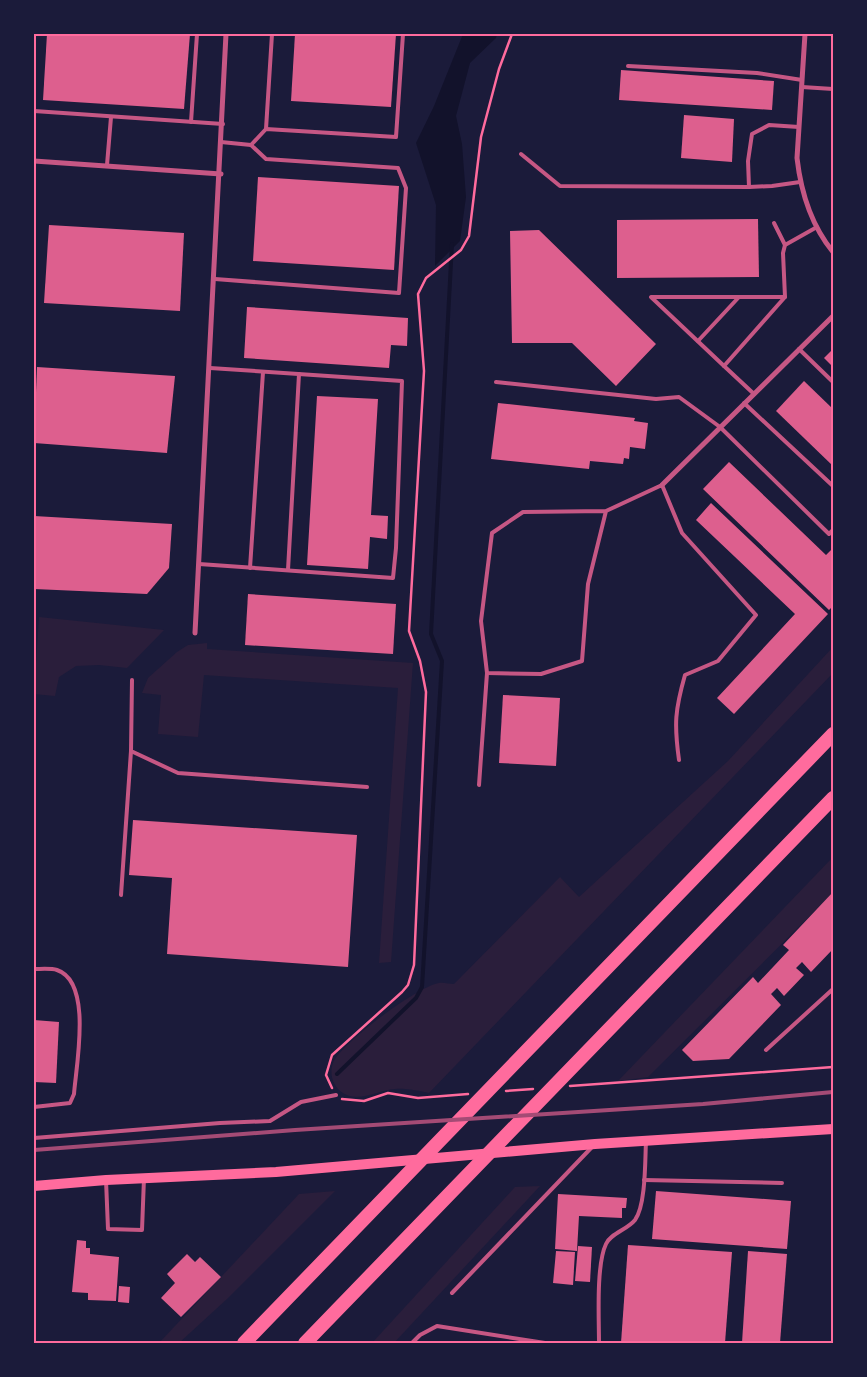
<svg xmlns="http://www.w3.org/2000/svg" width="867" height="1377" font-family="'Open Sans',sans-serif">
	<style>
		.green { fill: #2a1e3b }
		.water { fill: #12122b }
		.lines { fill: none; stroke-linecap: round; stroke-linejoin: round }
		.stream { stroke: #12122b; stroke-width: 4 }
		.building { fill: #dd5f8e }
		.path { stroke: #ff6b9d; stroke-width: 2.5 }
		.service { stroke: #c65784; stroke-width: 4 }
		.minor { stroke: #c65784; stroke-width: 5 }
		.secondary { stroke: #ff6b9d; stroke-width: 10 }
		.motorway { stroke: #ff6b9d; stroke-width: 14 }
		.rail { stroke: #a44b75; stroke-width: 4 }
		.neatline { fill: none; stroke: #ff6b9d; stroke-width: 2 }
	</style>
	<rect width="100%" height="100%" fill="#1b1b3a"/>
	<g class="green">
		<path d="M39 617 164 630 127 668 99 665 76 666 59 677 55 696 34 694Z"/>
		<path d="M207 643V649L413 663 391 962 379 963 398 688 204 675 198 737 158 734 161 695 142 693 148 678 177 652 188 645Z"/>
		<path d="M833 647V673L429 1093C419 1091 406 1088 395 1089 378 1090 359 1103 343 1093 333 1087 329 1074 333 1063 340 1044 418 986 439 983 443 982 449 984 454 984L560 877 579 897 728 761Z"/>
		<path d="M833 857V893L648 1077 618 1081Z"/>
		<path d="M540 1186 394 1343H372L515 1187Z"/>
		<path d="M335 1191 227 1299 179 1343H159L299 1194Z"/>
	</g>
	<path class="water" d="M463 34H497L496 38 470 63 456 116 462 144 466 197 460 241 435 266 436 205 416 143 434 106Z"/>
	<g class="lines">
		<path class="stream" d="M337 1074 416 998 422 987 442 661 431 634 452 244"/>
	</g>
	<g class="building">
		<path d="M47 34H190L184 109 43 100Z"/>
		<path d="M295 34H396L391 107 291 101Z"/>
		<path d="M621 70 774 81 772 110 619 100Z"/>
		<path d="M684 115 734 119 732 162 681 158Z"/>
		<path d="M258 177 399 186 394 270 253 261Z"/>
		<path d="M758 219 759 277 617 278V220Z"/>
		<path d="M49 225 184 233 180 311 44 303Z"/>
		<path d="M539 230 656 344 616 386 572 343H512L510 231Z"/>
		<path d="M247 307 408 318 407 346 391 345 389 368 244 358Z"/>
		<path d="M833 349V367L824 358Z"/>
		<path d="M37 367 175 376 167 453 34 443Z"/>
		<path d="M804 381 833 409V466L776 411Z"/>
		<path d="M317 396 378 399 371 515 388 516 387 539 370 537 368 569 307 565Z"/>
		<path d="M498 403 635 418 634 421 648 423 645 449 630 447 629 459 624 458 623 464 590 461 589 469 491 459Z"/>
		<path d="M729 462 826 555 833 548V606L829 610 703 489Z"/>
		<path d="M711 503 828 614 734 714 717 698 795 614 696 520Z"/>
		<path d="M34 516 172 524 169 568 147 594 34 589Z"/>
		<path d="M248 594 396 604 393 654 245 645Z"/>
		<path d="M503 695 560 698 556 766 499 763Z"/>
		<path d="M133 820 357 835 348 967 167 954 172 878 129 875Z"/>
		<path d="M833 892V949L811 972 802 962 796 968 804 975 784 996 777 988 771 994 781 1005 729 1059 693 1061 682 1050 753 977 758 983 789 950 783 945Z"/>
		<path d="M34 1020 59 1022 56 1083 34 1082Z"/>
		<path d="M656 1191 791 1201 787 1249 652 1239Z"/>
		<path d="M558 1194 627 1198 626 1208H622V1218L579 1216 577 1251 555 1249Z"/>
		<path d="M77 1240 86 1241V1248H90V1254L119 1257 116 1301 88 1300V1293L72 1292Z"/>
		<path d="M628 1245 732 1252 725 1343H621Z"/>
		<path d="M578 1246 592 1247 590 1282 575 1281Z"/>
		<path d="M556 1251 575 1252 573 1285 553 1283Z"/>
		<path d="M748 1251 787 1254 780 1343H742Z"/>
		<path d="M187 1254 195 1262 200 1257 221 1277 181 1317 161 1298 175 1283 167 1274Z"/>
		<path d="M119 1286 130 1287 129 1303 118 1302Z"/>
	</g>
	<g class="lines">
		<g class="path">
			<path d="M570 1086 833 1067"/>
			<path d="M332 1088 326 1075 332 1055 402 992 408 985 414 965 426 692 420 661 409 631 424 371 418 294 426 278 461 250 469 236 481 137 499 69 512 34"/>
			<path d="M506 1091 533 1089"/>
			<path d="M342 1099 364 1101 388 1093 418 1098 468 1094"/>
		</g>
		<g class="service">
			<path d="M628 66 757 73 802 80"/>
			<path d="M802 87 833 89"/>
			<path d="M34 111 223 124"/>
			<path d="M191 122 197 34"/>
			<path d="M266 129 272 34"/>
			<path d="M251 145 266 129 396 137 403 34"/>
			<path d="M521 154 560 186 749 187 772 186 800 182"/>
			<path d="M107 165 111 117"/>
			<path d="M749 187 748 161 752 134 769 125 799 127"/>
			<path d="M774 223 785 245"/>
			<path d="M215 279 399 293 406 188 398 168 266 159 251 145 221 142"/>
			<path d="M698 341 739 297"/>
			<path d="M799 349 833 382"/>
			<path d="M724 366 651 297H785"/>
			<path d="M496 382 656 399 679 397 720 427 829 534 833 530"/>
			<path d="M754 394 724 366 785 297 783 253 785 245 817 227"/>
			<path d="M744 403 833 486"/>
			<path d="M606 511 588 584 582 661 541 674 487 673 481 621 492 533 523 512 606 511 662 485 682 533 756 615 718 661 685 675C675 710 674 724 679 760"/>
			<path d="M199 564 393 578 396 548 402 381 210 368"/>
			<path d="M250 568 263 372"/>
			<path d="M288 570 299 374"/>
			<path d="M132 680 131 751 178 773 367 787"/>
			<path d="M479 785 487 673"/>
			<path d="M121 895 131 751"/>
			<path d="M34 969C41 969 51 968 57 970 93 982 76 1066 74 1094L70 1103 34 1107"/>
			<path d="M766 1050 833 989"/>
			<path d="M34 1138 220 1123 270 1121 301 1102 336 1095"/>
			<path d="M106 1180 108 1229 142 1230 144 1178"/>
			<path d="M644 1180 782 1183"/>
			<path d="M452 1293 592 1147"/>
			<path d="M412 1343 420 1335 437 1326 545 1343"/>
			<path d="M599 1343C599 1319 596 1265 606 1244 611 1233 627 1230 635 1220 646 1205 645 1160 646 1141"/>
		</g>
		<g class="minor">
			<path d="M805 34 797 158C801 193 811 225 833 252"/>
			<path d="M34 161 221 174"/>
			<path d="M662 485 833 316"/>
			<path d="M195 633 226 34"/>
		</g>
		<path class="secondary" d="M34 1186 106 1180 276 1172 595 1144 833 1129"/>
		<g class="motorway">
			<path d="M244 1343 833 734"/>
			<path d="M305 1343 833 798"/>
		</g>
		<path class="rail" d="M34 1150 295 1130 703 1104 833 1092"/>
	</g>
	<rect width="867" height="1377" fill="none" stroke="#1b1b3a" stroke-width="70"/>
	<rect x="35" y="35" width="797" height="1307" class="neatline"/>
</svg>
